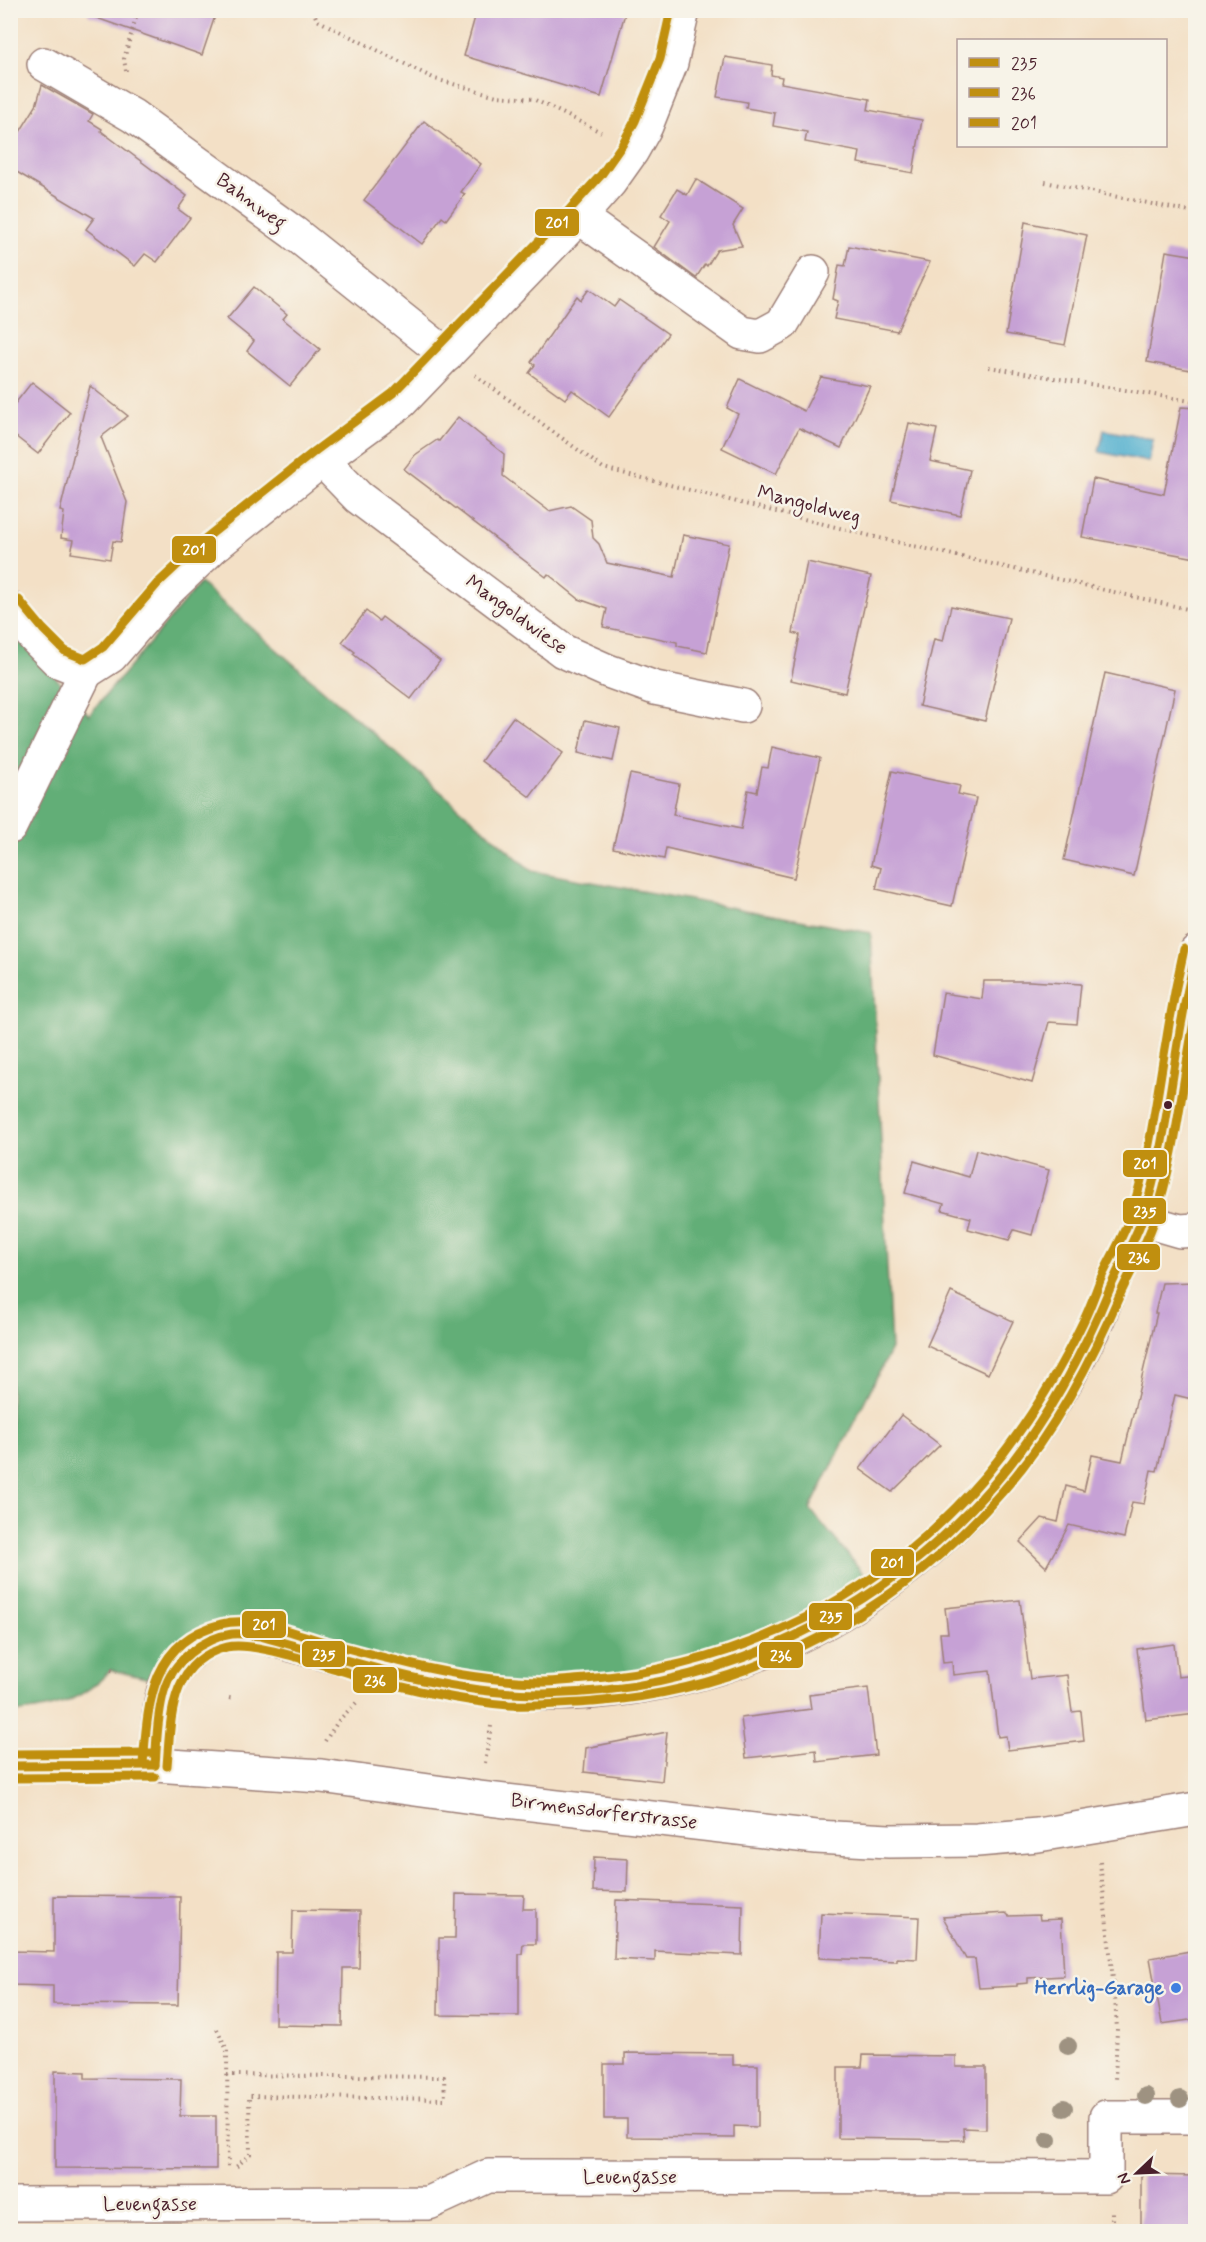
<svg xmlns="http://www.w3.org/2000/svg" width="1206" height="2242" font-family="Mynerve,sans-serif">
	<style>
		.forest { fill: #62ae77; stroke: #566651; stroke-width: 1.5 }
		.water { fill: #50afcf; stroke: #4d677d; stroke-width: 1.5 }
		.building { fill: #c6a1d5 }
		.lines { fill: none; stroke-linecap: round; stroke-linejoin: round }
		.minor-casing { stroke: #9e8078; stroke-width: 36 }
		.major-casing { stroke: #9e8078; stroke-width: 36 }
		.path { stroke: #9e8078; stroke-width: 4; stroke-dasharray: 1.5 4.5; stroke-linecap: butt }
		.minor { stroke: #fff; stroke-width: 33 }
		.major { stroke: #fff; stroke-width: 33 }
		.bus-1-casing { stroke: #f7f3e8; stroke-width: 14 }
		.bus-2-casing { stroke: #f7f3e8; stroke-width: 14 }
		.bus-3-casing { stroke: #f7f3e8; stroke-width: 14 }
		.bus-1 { stroke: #c08f0f; stroke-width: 9 }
		.bus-2 { stroke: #c08f0f; stroke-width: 9 }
		.bus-3 { stroke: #c08f0f; stroke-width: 9 }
		.tree { fill: #9e9281 }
		.bus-dot { fill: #4a1f2b; stroke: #f7f3e8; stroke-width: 2 }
		.shop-dot { fill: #3f7fe0; stroke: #f7f3e8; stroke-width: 2 }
		.labels { text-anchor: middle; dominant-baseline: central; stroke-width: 5; stroke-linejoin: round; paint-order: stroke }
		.street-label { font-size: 20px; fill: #4a1f2b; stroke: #f7f3e8 }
		.shop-label { font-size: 20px; font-weight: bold; fill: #366cbe; stroke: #f7f3e8; text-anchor: end }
		.line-badge { stroke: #f7f3e8; stroke-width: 2 }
		.badge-label { font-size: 16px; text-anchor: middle; font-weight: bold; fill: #fff }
	</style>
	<rect width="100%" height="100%" fill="#f7f3e8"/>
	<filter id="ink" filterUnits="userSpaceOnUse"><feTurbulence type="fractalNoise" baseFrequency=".0167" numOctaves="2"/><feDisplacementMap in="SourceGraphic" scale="12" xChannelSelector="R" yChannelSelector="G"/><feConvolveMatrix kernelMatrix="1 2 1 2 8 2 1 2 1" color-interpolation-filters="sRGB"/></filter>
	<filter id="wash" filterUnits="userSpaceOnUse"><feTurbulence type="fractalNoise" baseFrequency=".008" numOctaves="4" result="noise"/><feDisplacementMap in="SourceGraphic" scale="24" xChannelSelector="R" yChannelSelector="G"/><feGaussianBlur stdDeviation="1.35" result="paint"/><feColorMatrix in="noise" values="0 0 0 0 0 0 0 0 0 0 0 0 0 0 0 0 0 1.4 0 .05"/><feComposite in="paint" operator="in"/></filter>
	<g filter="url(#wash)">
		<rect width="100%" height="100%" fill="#f3e0c6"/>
		<path class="forest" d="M200 583 532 871 871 933 891 1349 810 1509 878 1591 790 1642 544 1694 234 1633 167 1683 111 1670C79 1703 55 1709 11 1713L10 626 89 715Z"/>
		<path class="water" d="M1104 430 1153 439 1149 462 1099 452Z"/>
		<g id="blocks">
			<g class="building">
				<path d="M89 10H217L202 55 88 15Z"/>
				<path d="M477 10H626L601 97 464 56Z"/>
				<path d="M725 57 772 65 771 75 782 77 781 83 870 99 868 110 922 120 913 173 858 163 860 152 805 142 807 132 773 126 775 113 746 108 747 102 717 97Z"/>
				<path d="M42 85 93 114 89 121 102 129 101 131 187 196 178 209 190 218 157 262 145 254 135 266 86 229 94 218 10 168V148L36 106Z"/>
				<path d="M424 121 481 164 461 192 465 194 446 220 442 217 422 244 364 200Z"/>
				<path d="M696 179 743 209 733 225 742 246 717 250 707 266 705 264 696 278 654 247 670 221 661 215 677 189 687 195Z"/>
				<path d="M1025 222 1087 235 1065 345 1006 334Z"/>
				<path d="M849 246 930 262 897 331 834 319 838 301 833 299 839 265 845 266Z"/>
				<path d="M1166 251 1196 256V371L1147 362Z"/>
				<path d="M254 287 287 314 283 319 320 349 290 386 247 351 254 341 227 319Z"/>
				<path d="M589 289 614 307 619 300 668 334 609 417 572 390 565 399 529 373 535 365 531 362 577 296 581 300Z"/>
				<path d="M821 377 870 386 841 448 799 428 776 474 722 448 738 414 727 408 740 379 804 411Z"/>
				<path d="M32 382 70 412 38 454 10 432V410Z"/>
				<path d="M90 386 128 416 101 437 127 502 121 542 113 541 110 559 71 553 74 540 61 538 64 512 60 511Z"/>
				<path d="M1181 407 1196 408V558L1082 537 1093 479 1164 494Z"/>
				<path d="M458 417 504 454 503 476 549 511 571 506 591 520 593 538 599 544 607 563 674 577 683 535 729 544 707 652 677 646V642L603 627 607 609 579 599 548 574 546 577 404 469 415 455 437 440 439 441Z"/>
				<path d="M909 423 937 429 930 461 970 470 960 515 891 500Z"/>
				<path d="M807 562 871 576 845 693 791 680 800 635 793 633Z"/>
				<path d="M951 606 1009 618 985 721 919 706 934 639 943 641Z"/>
				<path d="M366 611 379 621 382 617 440 661 411 699 353 654 355 652 342 642Z"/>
				<path d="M1105 673 1175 689 1134 876 1064 860Z"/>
				<path d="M513 717 563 753 530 797 481 761Z"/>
				<path d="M585 720 620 728 613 761 578 753Z"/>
				<path d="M772 747 820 758 794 878 666 848 664 859 613 848 630 774 679 784 673 815 741 829 748 790 757 792 762 767 768 768Z"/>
				<path d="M892 771 960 786 958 794 976 798 952 906 876 889 881 868 871 865Z"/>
				<path d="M984 981H1029L1081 984 1077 1024 1049 1022 1032 1083 933 1055 943 993 982 999Z"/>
				<path d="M976 1150 1049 1170 1032 1235 1014 1230 1009 1240 968 1229 971 1218 942 1210 944 1204 905 1193 914 1161 969 1177Z"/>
				<path d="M1196 1282V1400L1175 1395 1157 1471 1151 1470 1144 1504 1132 1502 1124 1538 1069 1525 1046 1567 1020 1542 1042 1518 1058 1522 1066 1486 1084 1491 1092 1455 1122 1461 1157 1313H1155L1162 1283Z"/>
				<path d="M951 1292 1013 1321 988 1374 927 1346Z"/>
				<path d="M901 1415 940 1445 892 1492 860 1469Z"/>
				<path d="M1020 1600 1030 1679 1067 1675 1072 1712 1081 1711 1084 1741 1008 1750 1006 1736 998 1737 990 1671 953 1675 952 1662 943 1663 940 1633H948L945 1608Z"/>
				<path d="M1174 1644 1178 1677 1196 1675V1714L1146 1720 1137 1649Z"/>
				<path d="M868 1688 876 1755 817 1762 816 1750 746 1758 741 1718 811 1709 809 1695Z"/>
				<path d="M667 1732 662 1781 584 1772 586 1748Z"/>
				<path d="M594 1857 628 1859 627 1892 593 1891Z"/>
				<path d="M456 1894 524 1895 523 1909H536V1944H523L522 1954H519V2016L438 2015 439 1938H455Z"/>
				<path d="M54 1896 180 1897 178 2005 53 2004V1986L10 1985V1951L54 1952Z"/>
				<path d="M616 1900 743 1905 742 1955 655 1951V1961L614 1959Z"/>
				<path d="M293 1910 360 1911 359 1968H343L342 2026 275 2025 276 1952H292Z"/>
				<path d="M821 1913 919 1917 917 1959 897 1958V1961L819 1958Z"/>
				<path d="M1006 1913 1009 1916 1039 1915 1040 1920 1061 1919 1064 1976 1028 1978V1983L1017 1984V1986L979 1988 975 1959H966L943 1917Z"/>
				<path d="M1196 1950V2019L1162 2024 1150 1958Z"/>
				<path d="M625 2053 733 2054V2065H758V2127L734 2126V2138L627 2137V2119H604V2064H625Z"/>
				<path d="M863 2055 956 2056V2067H986V2129L963 2128 964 2140 838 2138V2067H862Z"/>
				<path d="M55 2071 85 2072V2078L181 2079 180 2116H216V2169L55 2168Z"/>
				<path d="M1141 2175 1196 2176V2232H1141Z"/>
			</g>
		</g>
	</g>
	<g filter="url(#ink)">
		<use href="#blocks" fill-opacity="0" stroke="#9e8078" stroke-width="1.5"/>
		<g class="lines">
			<defs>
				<g id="minor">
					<path d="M44 64 133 116 294 233 447 355"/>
					<path d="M579 217 742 333 760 336 782 324 813 272"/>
					<path d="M322 460 358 497 563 651 608 671 655 688 743 706"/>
					<path d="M10 608 34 637 58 661 86 672 111 656 166 592 213 547 322 460 401 402 579 217 610 182 632 151 646 126 671 63 683 10"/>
					<path d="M10 827 86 672"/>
					<path d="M1142 1220 1180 1231 1196 1230"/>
					<path d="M10 2204 429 2203 488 2176 1106 2177V2117H1196"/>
				</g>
				<g id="major">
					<path d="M155 1765C157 1743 158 1701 167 1682 179 1658 205 1637 232 1634 241 1633 251 1635 260 1636 354 1661 447 1694 545 1694 786 1693 986 1552 1089 1337 1098 1321 1104 1303 1111 1286 1121 1263 1135 1241 1143 1217 1161 1162 1168 1104 1177 1047 1182 1015 1189 983 1196 952"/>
					<path d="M10 1766 155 1765 321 1776 480 1798 816 1837 889 1841 977 1840 1038 1835 1196 1809"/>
				</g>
			</defs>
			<use href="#minor" class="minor-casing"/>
			<use href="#major" class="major-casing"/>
			<g class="path">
				<path d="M313 10 317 20 435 79 497 96 533 99 601 132"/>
				<path d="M10 28 17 10"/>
				<path d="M126 71 124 59 138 10"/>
				<path d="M1045 182 1196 213"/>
				<path d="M989 367 1196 402"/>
				<path d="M475 375 603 468 875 537 1196 611"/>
				<path d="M111 1670 117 1672"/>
				<path d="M229 1698 234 1699"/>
				<path d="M325 1741 339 1720 358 1701"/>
				<path d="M485 1763 491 1726"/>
				<path d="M1100 1862 1115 1998 1117 2029 1115 2081"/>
				<path d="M217 2029 227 2050 228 2167"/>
				<path d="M227 2075 444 2077 445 2099 249 2096 250 2154 236 2167"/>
				<path d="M1112 2232V2211"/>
			</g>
			<use href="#minor" class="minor"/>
			<use href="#major" class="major"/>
			<defs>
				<g id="bus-1">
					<path d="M155 1765C157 1741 157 1715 164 1691 172 1662 202 1638 232 1634 241 1633 251 1635 260 1636 352 1661 447 1695 544 1694 718 1692 881 1615 994 1484 1044 1426 1081 1358 1110 1288 1120 1264 1134 1243 1142 1219 1161 1164 1168 1106 1177 1049 1182 1017 1188 986 1196 954"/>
					<path d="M10 1766 155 1765"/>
				</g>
				<g id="bus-2">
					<path d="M167 1766C171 1719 169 1661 227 1647 255 1640 329 1668 360 1676 409 1689 459 1701 509 1705 538 1706 565 1704 593 1702 753 1690 897 1613 1002 1492 1054 1433 1091 1362 1122 1290 1133 1267 1146 1245 1154 1221 1177 1153 1182 1081 1196 1012"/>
					<path d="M10 1778 155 1777"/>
				</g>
				<g id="bus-3">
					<path d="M19 600 43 629 65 651 85 659 103 647 157 584 206 538 315 451 393 393 570 209 601 175 622 145 635 121 660 59 671 10"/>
					<path d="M10 1754 155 1753"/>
					<path d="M143 1764C148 1704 150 1642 221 1624 253 1616 290 1632 321 1641 347 1648 372 1655 398 1661 444 1673 491 1681 539 1682 555 1682 571 1680 586 1679 742 1667 883 1595 985 1476 1024 1430 1057 1376 1083 1322 1090 1308 1095 1293 1101 1278 1111 1257 1124 1236 1131 1214 1150 1158 1156 1100 1166 1043 1171 1011 1177 980 1184 949"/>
				</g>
			</defs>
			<use href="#bus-1" class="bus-1-casing"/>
			<use href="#bus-2" class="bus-2-casing"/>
			<use href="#bus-3" class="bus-3-casing"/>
			<use href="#bus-1" class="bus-1"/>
			<use href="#bus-2" class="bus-2"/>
			<use href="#bus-3" class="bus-3"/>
		</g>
		<g class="tree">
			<circle cx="1068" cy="2046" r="9"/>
			<circle cx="1146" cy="2096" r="9"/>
			<circle cx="1180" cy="2099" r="9"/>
			<circle cx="1064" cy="2108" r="9"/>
			<circle cx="1048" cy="2140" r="9"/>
		</g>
	</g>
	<circle class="bus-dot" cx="1168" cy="1105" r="5"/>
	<circle class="shop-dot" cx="1176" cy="1988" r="6"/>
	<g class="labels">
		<g class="street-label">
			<text transform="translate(251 202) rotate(36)">Bahnweg</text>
			<text transform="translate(809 505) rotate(14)">Mangoldweg</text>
			<text transform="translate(516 615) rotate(36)">Mangoldwiese</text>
			<text transform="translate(604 1812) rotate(7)">Birmensdorferstrasse</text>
			<text x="630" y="2177">Leuengasse</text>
			<text x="150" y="2204">Leuengasse</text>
		</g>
		<g class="shop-label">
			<text x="1164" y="1988">Herrlig-Garage</text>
		</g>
	</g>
	<g class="line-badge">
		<rect x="534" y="208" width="46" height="29" rx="6" fill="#c08f0f"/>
		<rect x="171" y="535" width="46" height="29" rx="6" fill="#c08f0f"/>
		<rect x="1122" y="1149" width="46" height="29" rx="6" fill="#c08f0f"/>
		<rect x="1122" y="1197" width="45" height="28" rx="6" fill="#c08f0f"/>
		<rect x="1116" y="1243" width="45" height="28" rx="6" fill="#c08f0f"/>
		<rect x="870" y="1548" width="45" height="29" rx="6" fill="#c08f0f"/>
		<rect x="808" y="1602" width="45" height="29" rx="6" fill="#c08f0f"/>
		<rect x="241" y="1610" width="46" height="29" rx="6" fill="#c08f0f"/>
		<rect x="301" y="1640" width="45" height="28" rx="6" fill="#c08f0f"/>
		<rect x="758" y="1641" width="46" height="28" rx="6" fill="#c08f0f"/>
		<rect x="352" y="1666" width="46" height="28" rx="6" fill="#c08f0f"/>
	</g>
	<g class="badge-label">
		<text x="557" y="228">201</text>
		<text x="194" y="555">201</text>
		<text x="1145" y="1169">201</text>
		<text x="1145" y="1217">235</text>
		<text x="1139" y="1263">236</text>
		<text x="892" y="1568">201</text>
		<text x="831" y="1622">235</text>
		<text x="264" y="1630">201</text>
		<text x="324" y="1660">235</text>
		<text x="781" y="1661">236</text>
		<text x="375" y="1686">236</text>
	</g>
	<rect width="1206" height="2242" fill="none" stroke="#f7f3e8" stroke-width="36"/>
	<rect x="957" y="39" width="210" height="108" fill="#f7f3e8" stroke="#b29e9c" stroke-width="1.5"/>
	<rect x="969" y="58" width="30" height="9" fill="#c08f0f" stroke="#b29e9c" stroke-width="1.5"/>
	<text x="1011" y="69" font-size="18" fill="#4a1f2b">235</text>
	<rect x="969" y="88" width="30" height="9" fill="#c08f0f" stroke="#b29e9c" stroke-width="1.5"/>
	<text x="1011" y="99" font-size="18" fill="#4a1f2b">236</text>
	<rect x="969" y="118" width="30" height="9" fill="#c08f0f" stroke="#b29e9c" stroke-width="1.5"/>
	<text x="1011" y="129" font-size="18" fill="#4a1f2b">201</text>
	<g transform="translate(1137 2173) rotate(247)" stroke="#f7f3e8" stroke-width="4.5" paint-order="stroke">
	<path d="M0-4.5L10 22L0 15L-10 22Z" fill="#4a1f2b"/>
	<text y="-9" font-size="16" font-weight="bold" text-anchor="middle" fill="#4a1f2b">N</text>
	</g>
</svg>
